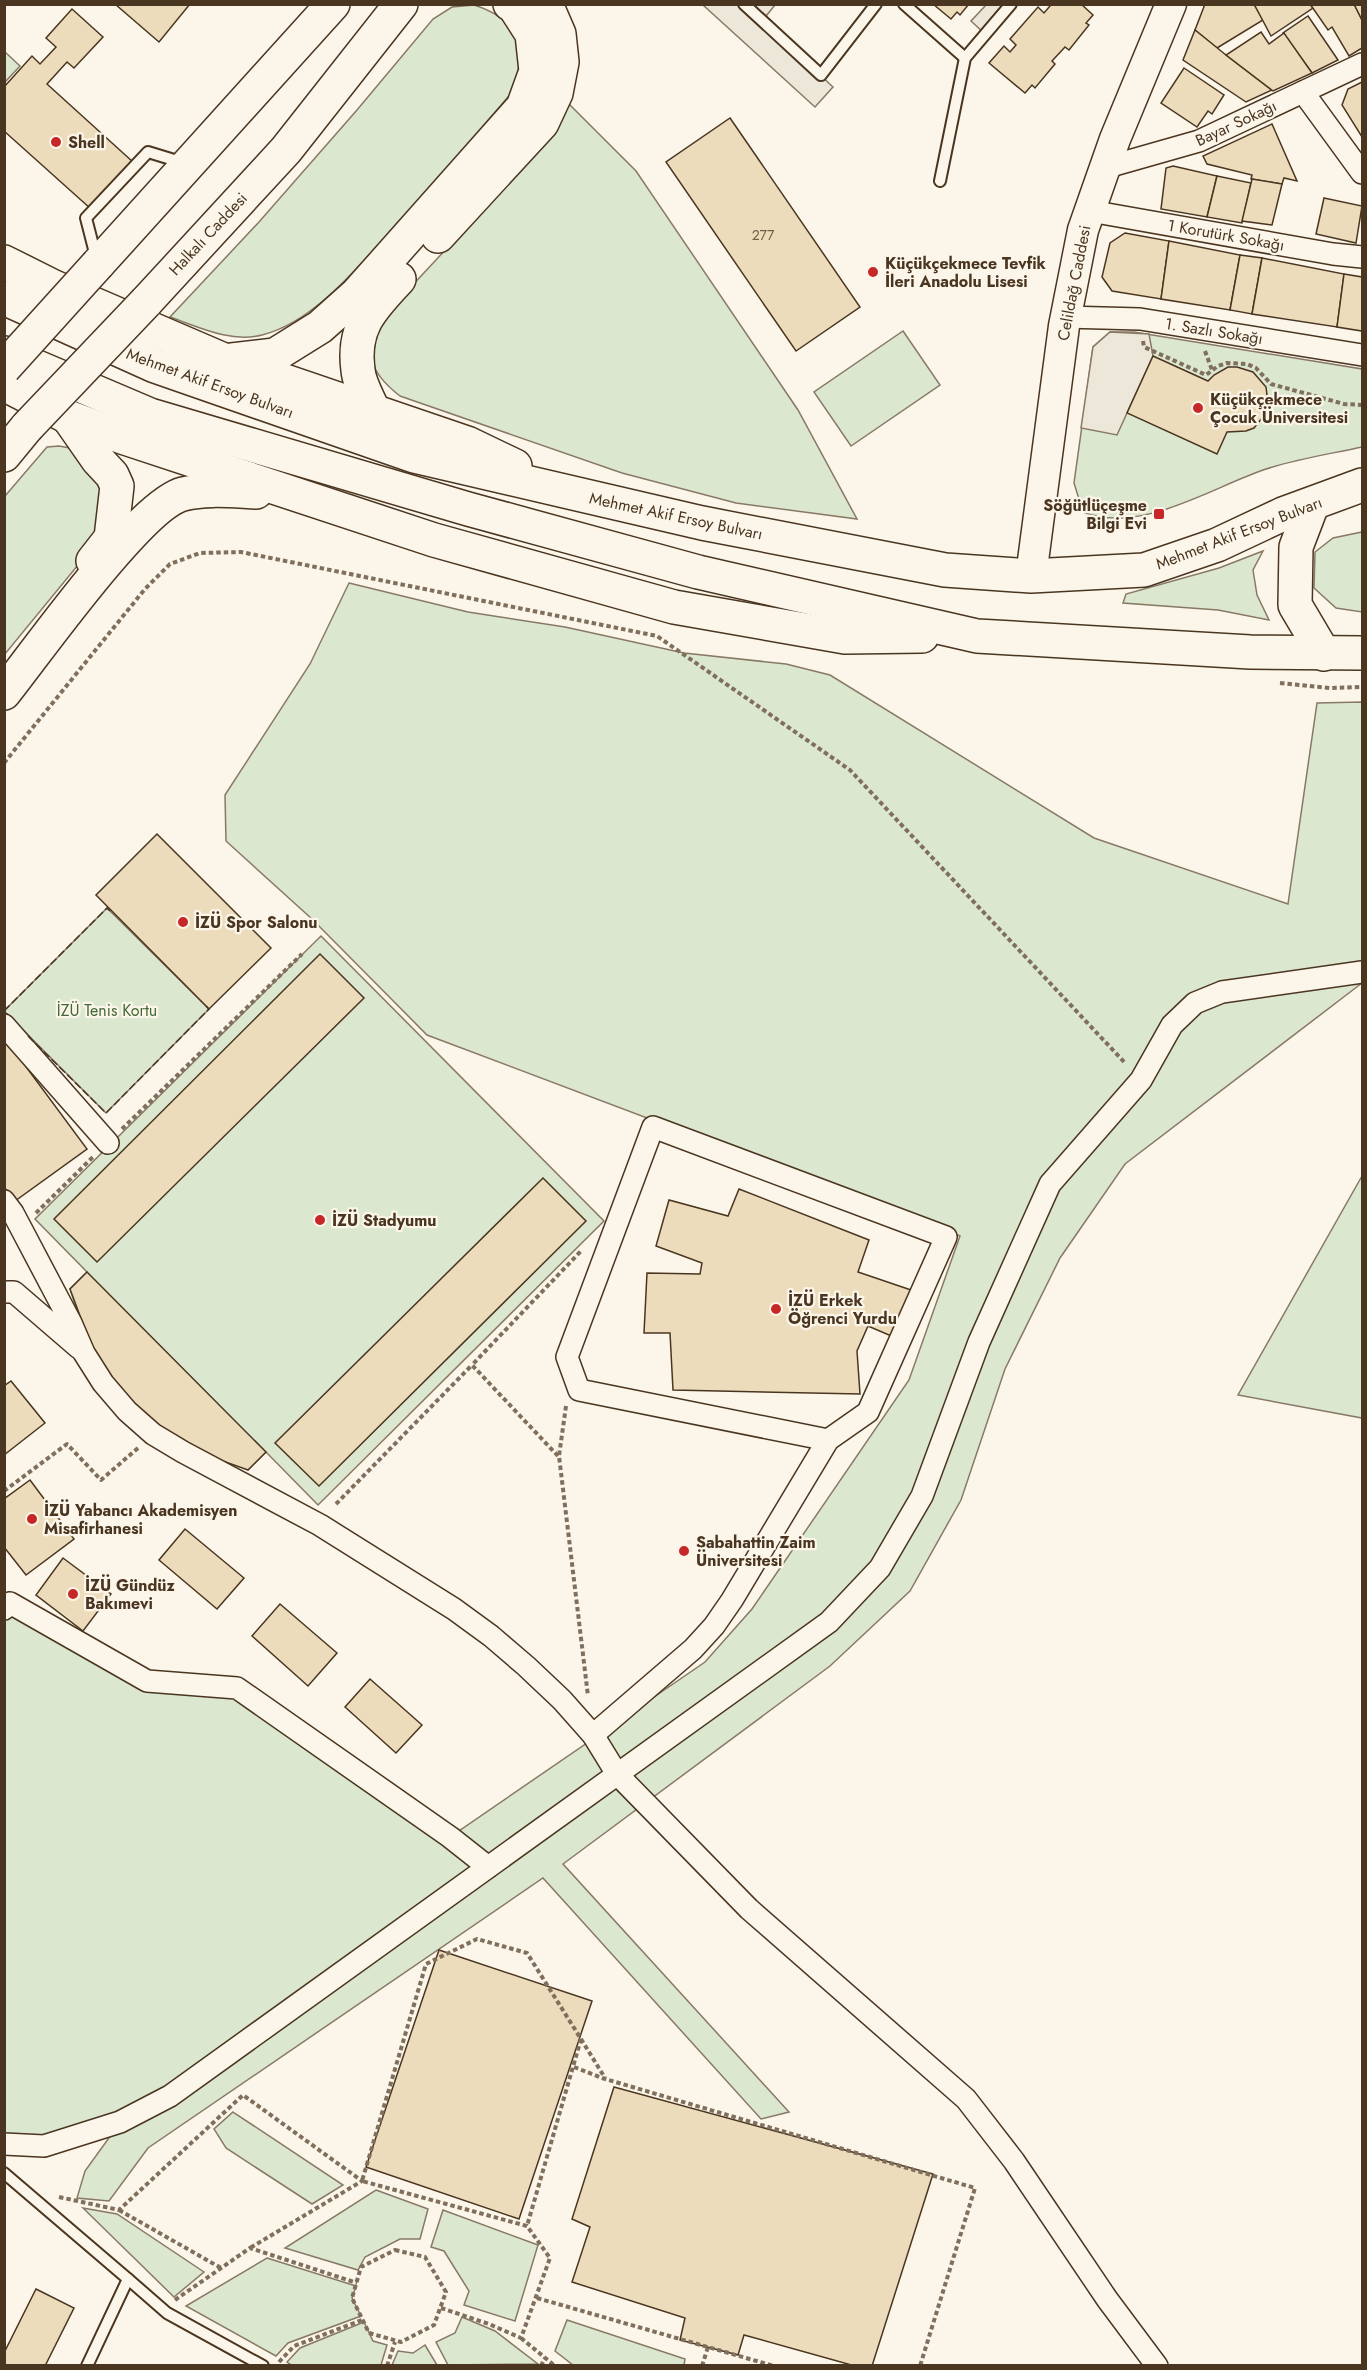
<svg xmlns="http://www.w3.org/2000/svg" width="1367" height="2370" font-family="Jost,sans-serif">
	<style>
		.green { fill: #dce7d0; stroke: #887966; stroke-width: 1.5 }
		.parking { fill: #ede7d9; stroke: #887966; stroke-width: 1.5 }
		.building { fill: #ecdcbc; stroke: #4a3520; stroke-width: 1.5 }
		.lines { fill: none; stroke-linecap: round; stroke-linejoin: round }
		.lane-casing { stroke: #4a3520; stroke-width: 14 }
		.street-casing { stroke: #4a3520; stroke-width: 24 }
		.secondary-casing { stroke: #4a3520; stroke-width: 33 }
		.primary-casing { stroke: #4a3520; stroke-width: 36 }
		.path { stroke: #7f6f5c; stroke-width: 4; stroke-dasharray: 4.5 3; stroke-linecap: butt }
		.lane { stroke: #fbf6e9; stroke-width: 10 }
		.street { stroke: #fbf6e9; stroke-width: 21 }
		.secondary { stroke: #fbf6e9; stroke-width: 30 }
		.primary { stroke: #fbf6e9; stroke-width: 33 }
		.primary-bridge-casing { stroke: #4a3520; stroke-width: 36; stroke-linecap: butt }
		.primary-bridge { stroke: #fbf6e9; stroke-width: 33 }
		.fence { stroke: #4a3520; stroke-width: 1.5; stroke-dasharray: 8 3; stroke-linecap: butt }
		.poi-dot { fill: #c62828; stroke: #fbf6e9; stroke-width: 2 }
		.labels { text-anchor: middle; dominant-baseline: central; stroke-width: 4.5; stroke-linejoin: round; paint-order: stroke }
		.number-label { font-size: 14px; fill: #725f47 }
		.street-label { font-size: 16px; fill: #4a3520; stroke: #fbf6e9 }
		.poi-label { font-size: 16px; font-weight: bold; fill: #4a3520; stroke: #fbf6e9; text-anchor: start }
		.park-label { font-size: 16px; fill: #436837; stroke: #fbf6e9 }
	</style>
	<rect width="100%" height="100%" fill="#fbf6e9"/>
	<g class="green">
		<path d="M474 5C519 19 526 47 514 90 476 134 439 178 400 220 364 260 316 322 262 335 230 343 199 327 170 317L259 222 357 110 433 19 452 7Z"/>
		<path d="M5 52 20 66 5 82Z"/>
		<path d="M568 103 636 171 798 410 857 519 736 503 622 473 400 396C369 372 363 353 382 318L555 132Z"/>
		<path d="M903 331 940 385 851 446 814 392Z"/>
		<path d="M1110 332H1134L1362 369V447C1330 454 1295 459 1263 470 1211 488 1139 535 1083 512L1074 483 1093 347Z"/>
		<path d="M59 446 70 448 105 489 101 537 5 654V496L47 447Z"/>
		<path d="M1362 532V612L1336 608 1314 588 1315 552 1333 538Z"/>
		<path d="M1263 551 1253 570 1257 595 1269 620 1218 610 1123 603 1126 594 1219 568Z"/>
		<path d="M349 583 468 612 565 627 684 653 786 664 830 675 1094 838 1288 904 1317 703 1362 702V983L1125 1164 1060 1258 1005 1369 961 1500 910 1591 830 1666 563 1864 789 2112 761 2119 543 1878 148 2148 109 2201 77 2198 85 2171 119 2124 5 2144 4 1609 147 1681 237 1688 450 1837 705 1662 752 1609 909 1380 960 1236 427 1035 312 919 226 841 225 795 310 664Z"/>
		<path d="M107 908 209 1009 106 1113 4 1011Z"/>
		<path d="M321 936 604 1221 318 1505 266 1452 248 1470 187 1444 159 1426 111 1378 80 1319 70 1289 87 1272 35 1219Z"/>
		<path d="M1362 1176V1418L1238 1395Z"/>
		<path d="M233 2112 343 2185 312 2204 226 2148 214 2129Z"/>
		<path d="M376 2190 428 2209 420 2239H400L365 2257 358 2270 285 2248Z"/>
		<path d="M83 2208 117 2214 204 2272 174 2297Z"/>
		<path d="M443 2210 538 2245 515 2321 464 2305 469 2291 444 2251 431 2247Z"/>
		<path d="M267 2258 356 2286 352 2298 361 2316 288 2343 276 2356 186 2306Z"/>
		<path d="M462 2317 495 2331 538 2364 448 2365 436 2342 455 2333Z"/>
		<path d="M567 2320 685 2359 684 2365H573L555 2351Z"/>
		<path d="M364 2322 373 2341 387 2345 381 2365 293 2366 287 2362 300 2348Z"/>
		<path d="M425 2345 437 2365H392L398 2351 413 2353Z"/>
	</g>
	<g class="parking">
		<path d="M703 5H775L762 21 833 87 815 107Z"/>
		<path d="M986 5H1011L985 34 971 21Z"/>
		<path d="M1110 332 1149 334 1153 356 1117 435 1081 428 1093 347Z"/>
	</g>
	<g class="building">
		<path d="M115 4H190L159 42Z"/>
		<path d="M933 4H969L960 15 957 12 951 19Z"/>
		<path d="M1048 4H1081L1093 15 1086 23 1089 25 1069 50 1065 47 1052 61 1055 64 1035 88 1032 85 1025 93 989 63 1004 46 1010 52 1016 45 1010 39 1038 7 1044 13 1050 6Z"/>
		<path d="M1205 4H1254L1263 20 1217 48 1195 30Z"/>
		<path d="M1254 4H1310L1313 8 1271 36Z"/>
		<path d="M1310 4H1354L1362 20V48L1349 56 1332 27 1328 30Z"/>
		<path d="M1354 4H1362V20Z"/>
		<path d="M72 9 103 37 74 68 67 62 47 84 133 162 91 209 4 131V87L32 56 40 64 56 47 46 38Z"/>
		<path d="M1308 16 1338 60 1312 73 1283 33Z"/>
		<path d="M1195 30 1226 55 1272 90 1246 102 1183 60Z"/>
		<path d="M1261 32 1269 44 1284 33 1312 73 1273 91 1226 55Z"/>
		<path d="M1184 68 1224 95 1212 114 1208 111 1197 127 1161 103Z"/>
		<path d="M1362 82V137L1342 105 1348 89Z"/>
		<path d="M730 118 860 307 796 351 666 162Z"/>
		<path d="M1272 124 1297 181 1284 178 1282 184 1251 179 1252 175 1207 164 1203 156Z"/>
		<path d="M1173 166 1217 176 1207 217 1161 209 1166 168Z"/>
		<path d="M1217 176 1251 183 1242 223 1207 217Z"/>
		<path d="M1252 179 1282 184 1272 225 1242 221Z"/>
		<path d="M1324 198 1362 206 1356 243 1316 234Z"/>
		<path d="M1125 233 1169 241 1161 299 1112 291 1102 277 1110 243Z"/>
		<path d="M1169 241 1240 255 1230 310 1161 299Z"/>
		<path d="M1240 255 1262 258 1252 314 1230 310Z"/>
		<path d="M1262 258 1344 274 1337 327 1252 314Z"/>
		<path d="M1344 274 1362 277V331L1337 327Z"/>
		<path d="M1153 356 1208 381 1214 375 1228 367H1237L1253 372 1266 387 1268 403 1266 413 1254 428 1246 431 1227 432 1217 454 1127 413Z"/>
		<path d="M157 834 271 948 209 1009 96 895Z"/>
		<path d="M320 954 364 998 97 1262 54 1219Z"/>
		<path d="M4 1037 87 1149 15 1201 4 1187Z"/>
		<path d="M543 1178 586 1221 319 1486 275 1443Z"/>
		<path d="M739 1189 869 1240 858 1272 914 1291 896 1338 868 1326 857 1351 860 1394 673 1390 670 1333H644L647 1273 700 1274 702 1263 656 1246 669 1200 728 1216Z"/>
		<path d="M87 1272 266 1452 248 1470 217 1459 159 1426 133 1405 111 1378 92 1348 70 1289Z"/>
		<path d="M11 1381 45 1423 4 1455V1386Z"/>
		<path d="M30 1480 74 1539 26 1575 4 1547V1499Z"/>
		<path d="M185 1529 244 1578 217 1609 159 1560Z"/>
		<path d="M63 1558 111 1594 83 1631 36 1595Z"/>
		<path d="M280 1604 337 1653 308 1686 252 1636Z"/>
		<path d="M370 1679 422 1725 396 1753 345 1707Z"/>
		<path d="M439 1950 592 2001 519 2219 366 2167Z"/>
		<path d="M614 2087 933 2174 872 2366H855L744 2335 738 2355 680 2340 685 2318 572 2282 590 2227 572 2219Z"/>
		<path d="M36 2289 74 2308 45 2366H4V2353Z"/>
	</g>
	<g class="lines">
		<defs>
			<g id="lane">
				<path d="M744 4 821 75 876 4"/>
				<path d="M904 4 965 58"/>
				<path d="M940 181 965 58 1011 4"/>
				<path d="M96 257 86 218 148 152 184 163"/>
				<path d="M4 2173 128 2279 87 2366"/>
				<path d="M128 2279 167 2313 263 2366"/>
			</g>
			<g id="street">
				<path d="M1303 92 1362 173"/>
				<path d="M1104 168 1199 141 1362 64"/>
				<path d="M1090 211 1333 254 1362 257"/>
				<path d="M1065 317 1140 319 1362 355"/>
				<path d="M4 1025 108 1143"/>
				<path d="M4 1201 13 1213 71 1323 84 1353 103 1383 127 1411 153 1434 183 1452 320 1525 454 1609 491 1636 526 1666 562 1700 593 1735 617 1774 749 1909 966 2099 1014 2161 1107 2299 1157 2366"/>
				<path d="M4 1292H14L79 1348"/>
				<path d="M4 1609 10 1603 147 1681 237 1688 450 1837 488 1867"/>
				<path d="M593 1735 693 1649 714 1626 732 1600 828 1440 868 1412 946 1237 653 1127 567 1357 579 1390 828 1440"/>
				<path d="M4 2144 44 2146 120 2122 170 2096 829 1622 880 1568 922 1496 979 1342 1050 1184 1141 1080 1172 1025 1195 1003 1222 992 1362 972"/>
			</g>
			<path id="secondary" d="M1031 576 1064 326 1083 230 1115 139 1171 4"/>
			<g id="primary">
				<path d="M438 236 542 123 556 93 562 62 559 34 546 4"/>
				<path d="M4 262 54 287 226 361 467 443 515 466"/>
				<path d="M98 264 333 4"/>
				<path d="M4 298 155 366 414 456 702 523 945 570 1031 576 1144 570 1217 545 1283 514 1362 485"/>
				<path d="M146 302 286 150 401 4"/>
				<path d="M4 353 150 415 468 509 698 572 977 636 1250 652 1362 653"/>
				<path d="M232 360 275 355 320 327 357 294 523 107 536 71 532 34 514 6 510 4"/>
				<path d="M4 384 68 417 122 437 434 540 674 607 845 637 922 636"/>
				<path d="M373 410C368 398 359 383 358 370 352 327 372 308 399 279"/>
				<path d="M68 417 98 460 112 475 117 486 111 538 93 561"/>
				<path d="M4 455 27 427"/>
				<path d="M1312 505 1296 547 1295 605 1324 654"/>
				<path d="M4 693C36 653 140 505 183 494 206 488 233 491 256 492"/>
			</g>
		</defs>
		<use href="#lane" class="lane-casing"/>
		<use href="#street" class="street-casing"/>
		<use href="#secondary" class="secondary-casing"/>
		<use href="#primary" class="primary-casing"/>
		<g class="path">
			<path d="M1143 341 1144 347 1206 375 1218 366 1227 363 1247 364 1256 368 1271 384 1344 404 1362 405"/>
			<path d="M1205 351 1212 370"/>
			<path d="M1280 683 1330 688 1362 687"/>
			<path d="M4 763 145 589 170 564 200 553 241 552 657 636 850 770 1126 1064"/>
			<path d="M122 1129 302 954"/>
			<path d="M36 1213 93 1157"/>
			<path d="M566 1406 559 1456 588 1696"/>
			<path d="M558 1456 472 1365 581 1251"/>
			<path d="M4 1491 67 1444 101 1480 138 1448"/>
			<path d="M336 1504 472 1365"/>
			<path d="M581 2039 605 2078"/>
			<path d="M574 2067 602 2078 975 2188 920 2366"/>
			<path d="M59 2197 119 2210 243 2095 362 2181 250 2248"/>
			<path d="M119 2210 221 2268"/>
			<path d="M395 2250 425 2257 446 2292 434 2325 401 2342 369 2333 352 2298 361 2267Z"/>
			<path d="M537 2298 774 2366"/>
			<path d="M175 2300 250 2248 357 2283"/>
			<path d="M441 2308 489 2324 521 2338 550 2258 527 2226 362 2181 426 1964 477 1939 527 1953 581 2039 527 2226"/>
			<path d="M521 2338 555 2366"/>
			<path d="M279 2362 294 2346 362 2320"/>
			<path d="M387 2366 395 2342"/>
			<path d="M541 2366 545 2358"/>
			<path d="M702 2366 708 2347"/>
		</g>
		<use href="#lane" class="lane"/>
		<use href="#street" class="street"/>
		<use href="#secondary" class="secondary"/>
		<use href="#primary" class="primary"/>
		<defs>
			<g id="primary-bridge">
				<path d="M4 368 98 264"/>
				<path d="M27 427 146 302"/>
			</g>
		</defs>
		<use href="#primary-bridge" class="primary-bridge-casing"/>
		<use href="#primary-bridge" class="primary-bridge"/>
		<g class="fence">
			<path d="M4 1011 107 908 110 911"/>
			<path d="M28 1036 106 1113 209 1009 206 1006"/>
		</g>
	</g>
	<g class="poi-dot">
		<circle cx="56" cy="142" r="6"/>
		<circle cx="873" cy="272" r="6"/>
		<circle cx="1198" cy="408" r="6"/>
		<rect x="1153" y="508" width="12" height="12" rx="3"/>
		<circle cx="183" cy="922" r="6"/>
		<circle cx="320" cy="1220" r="6"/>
		<circle cx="776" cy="1309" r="6"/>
		<circle cx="32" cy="1519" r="6"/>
		<circle cx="684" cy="1551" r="6"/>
		<circle cx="73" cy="1594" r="6"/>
	</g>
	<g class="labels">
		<g class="number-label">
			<text x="763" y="235">277</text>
		</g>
		<g class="street-label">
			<text transform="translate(1236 123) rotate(-25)">Bayar Sokağı</text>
			<text transform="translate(208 234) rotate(-47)">Halkalı Caddesi</text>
			<text transform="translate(1226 235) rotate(10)">1 Korutürk Sokağı</text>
			<text transform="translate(1074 283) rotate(-79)">Celildağ Caddesi</text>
			<text transform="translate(1214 331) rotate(9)">1. Sazlı Sokağı</text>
			<text transform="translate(210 383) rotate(20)">Mehmet Akif Ersoy Bulvarı</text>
			<text transform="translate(676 516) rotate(12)">Mehmet Akif Ersoy Bulvarı</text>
			<text transform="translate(1239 533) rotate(-21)">Mehmet Akif Ersoy Bulvarı</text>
		</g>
		<g class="poi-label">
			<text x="68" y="142">Shell</text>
			<text x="885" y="263">Küçükçekmece Tevfik<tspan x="885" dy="18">İleri Anadolu Lisesi</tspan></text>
			<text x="1210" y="399">Küçükçekmece<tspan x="1210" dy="18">Çocuk Üniversitesi</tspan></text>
			<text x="1147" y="505" text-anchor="end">Söğütlüçeşme<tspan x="1147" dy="18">Bilgi Evi</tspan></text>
			<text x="195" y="922">İZÜ Spor Salonu</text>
			<text x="332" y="1220">İZÜ Stadyumu</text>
			<text x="788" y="1300">İZÜ Erkek<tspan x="788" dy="18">Öğrenci Yurdu</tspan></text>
			<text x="44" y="1510">İZÜ Yabancı Akademisyen<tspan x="44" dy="18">Misafirhanesi</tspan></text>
			<text x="696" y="1542">Sabahattin Zaim<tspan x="696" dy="18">Üniversitesi</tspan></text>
			<text x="85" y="1585">İZÜ Gündüz<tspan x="85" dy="18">Bakımevi</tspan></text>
		</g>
		<g class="park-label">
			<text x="107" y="1010">İZÜ Tenis Kortu</text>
		</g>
	</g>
	<rect width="1367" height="2370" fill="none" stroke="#4a3520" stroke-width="12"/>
</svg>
